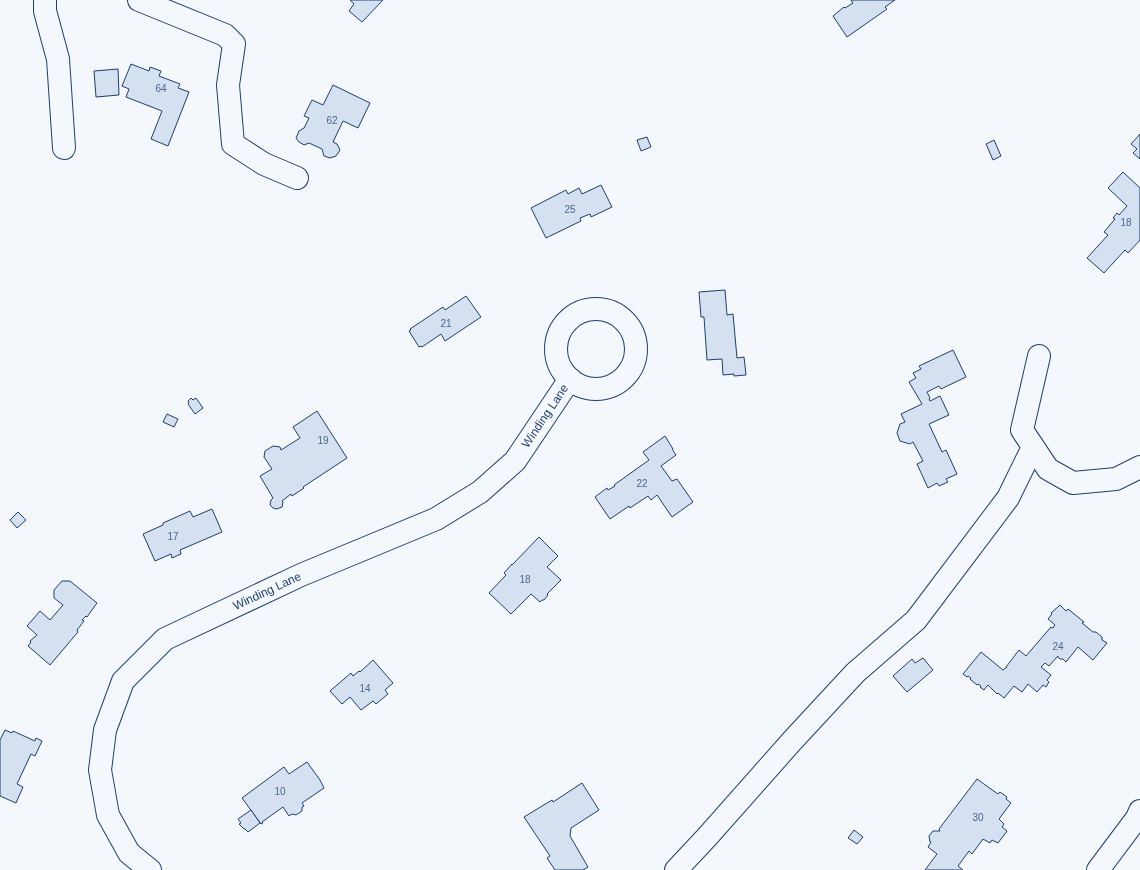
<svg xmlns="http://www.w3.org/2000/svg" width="1140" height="870" font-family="Arial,sans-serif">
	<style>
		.building { fill: #d5e0f0; stroke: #1d3f73 }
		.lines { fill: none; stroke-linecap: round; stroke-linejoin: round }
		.minor-casing { stroke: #1d3f73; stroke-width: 24 }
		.minor { stroke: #f4f7fb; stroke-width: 22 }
		.labels { text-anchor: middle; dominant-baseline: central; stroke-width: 3; stroke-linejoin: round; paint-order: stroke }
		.number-label { font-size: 10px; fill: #4b6792 }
		.street-label { font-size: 12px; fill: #1d3f73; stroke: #f4f7fb }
	</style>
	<rect width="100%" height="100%" fill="#f4f7fb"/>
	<g class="building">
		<path d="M350 0H383L362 22 349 11 354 4Z"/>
		<path d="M851 0H895L885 7 887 9 847 37 833 16 844 7 845 8 853 3Z"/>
		<path d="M131 64 149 71 150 67 161 71 159 76 180 84 178 88 189 92 168 146 151 139 162 111 126 97 129 89 122 86Z"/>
		<path d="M118 69 119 95 96 97 94 71Z"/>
		<path d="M333 85 370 103 358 128 343 121 333 142 337 144 340 150 336 156 330 158 324 156 322 149 309 143 304 145 299 142 296 138 299 131 304 128 309 118 304 116 312 100 323 105Z"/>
		<path d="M1140 134V159L1133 153 1137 149 1131 144Z"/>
		<path d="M647 137 651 147 641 151 637 140Z"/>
		<path d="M994 140 1001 156 993 160 986 144Z"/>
		<path d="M1123 172 1140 188V240L1128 253 1125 250 1104 273 1087 258 1108 235 1104 232 1115 219 1113 218 1117 213 1119 215 1127 206 1108 188Z"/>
		<path d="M601 185 612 207 591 217 590 214 580 218 581 221 546 238 531 208 566 190 568 194 579 188 582 194Z"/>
		<path d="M725 290 727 315 733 314 737 358 744 357 746 375 734 376V374L723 375 722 359 707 360 704 317H701L699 292Z"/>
		<path d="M466 296 481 317 445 341 441 334 422 347 421 346 419 347 409 331 411 330 410 329 443 307 445 310Z"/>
		<path d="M953 350 966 377 941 389 939 386 927 392 930 398 929 399 930 401 940 396 949 415 929 424 942 452 946 450 957 474 946 479 948 482 939 486 937 483 928 488 917 464 923 461 913 442 910 444 900 441 897 433 900 424 905 422 901 414 922 404 909 382 916 378 913 373 921 369 919 366Z"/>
		<path d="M191 398 193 400 196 398 203 408 195 414 188 404 189 403 188 401Z"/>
		<path d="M317 411 347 458 303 487 304 488 292 496 291 494 282 501 283 502 282 507 277 509 273 508 270 505 271 500 273 498 260 476 272 469 264 457 265 451 273 446 280 447 281 450 300 438 293 427Z"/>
		<path d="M167 414 178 419 174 427 163 422Z"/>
		<path d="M665 436 673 449H672L676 455 661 466 672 481 677 479 693 502 672 517 657 495 651 500 648 496 630 508 629 506 610 519 595 497 607 488 608 490 615 486 614 485 649 460 643 452Z"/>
		<path d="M212 509 222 532 180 550 181 554 172 558 171 554 155 561 143 534 163 525V523L190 511 193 517Z"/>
		<path d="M18 512 26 520 17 528 10 520Z"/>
		<path d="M539 537 558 556 547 567 561 580 547 594 548 595 544 600H542L540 602 531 594 511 614 489 593 506 575 504 573 512 564V565Z"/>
		<path d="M62 581H70L97 603 87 617 86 616 82 620 84 621 77 630 78 632 50 665 28 646 31 642 30 641 37 635 27 626 40 611 50 620 63 605 54 598V590Z"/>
		<path d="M1060 605 1066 611 1068 609 1084 622 1082 623 1093 632H1096L1102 637V640L1107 643 1093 660 1078 647 1066 662 1063 659H1060L1058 657V656L1049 666 1045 663 1041 667 1051 675 1047 680 1049 682 1046 687 1043 685 1037 692 1028 684 1022 692 1014 686 1004 698 998 693 997 694 988 685 984 690 980 687 981 686 978 684 977 685 970 679 971 678 968 676 967 677 963 674 981 652 1003 670 1007 667H1006L1019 650 1026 656 1051 627 1053 628 1055 625 1048 619 1052 614 1051 613Z"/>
		<path d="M923 658 933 670 907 692 893 676 912 659 915 663Z"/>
		<path d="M373 660 393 683 385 690 388 694 376 704 373 701 361 710 350 697 342 704 330 691 351 673 353 676 359 671 360 672Z"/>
		<path d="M5 730 12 733 13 731 35 741 36 738 42 741 35 756 31 754 17 784 23 787 16 803 0 796V740Z"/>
		<path d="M307 762 320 780 324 788 302 803 304 806 302 807V811L296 815 292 814 289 816 283 807 262 822 263 823 261 824 242 798 284 767 289 774Z"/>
		<path d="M977 779 998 794 1000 792 1007 797 1006 799 1011 803 999 819 1004 824 1002 827 1007 831 998 843 992 840 990 843 983 839 972 854 969 851 958 866 963 870H925L937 854 928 847 931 842H930L929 836 933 831H940L939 829Z"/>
		<path d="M582 783 599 810 571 828 570 836 588 867 583 870H555L547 858 550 856 524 817 552 800 553 802Z"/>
		<path d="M251 810 260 823 248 832 245 829H244L239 824 241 823 238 819Z"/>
		<path d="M854 830 863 837 857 844 848 838Z"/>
	</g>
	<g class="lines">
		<defs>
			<g id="minor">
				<path d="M45 0V11L58 59 64 148"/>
				<path d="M139 0 225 35 234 44 228 85 233 144 264 164 297 178"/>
				<circle cx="596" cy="349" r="40"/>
				<path d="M1039 356 1022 430 1048 469 1073 483 1116 479 1140 467"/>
				<path d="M150 870 129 853 108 815 100 770 105 730 123 681 165 639 301 575 436 519 480 492 515 461 570 379"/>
				<path d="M676 870 707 837 792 741 855 673 916 620 1008 498 1033 447"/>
				<path d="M1098 870 1137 818 1140 811"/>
			</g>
		</defs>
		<use href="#minor" class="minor-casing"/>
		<use href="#minor" class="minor"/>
	</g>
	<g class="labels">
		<g class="number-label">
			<text x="161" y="88">64</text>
			<text x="332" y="120">62</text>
			<text x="570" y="209">25</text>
			<text x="1126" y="222">18</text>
			<text x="446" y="323">21</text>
			<text x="323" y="440">19</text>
			<text x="642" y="483">22</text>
			<text x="173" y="536">17</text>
			<text x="525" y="579">18</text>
			<text x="1058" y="646">24</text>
			<text x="365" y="688">14</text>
			<text x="280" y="791">10</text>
			<text x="978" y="817">30</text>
		</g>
		<g class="street-label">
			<text transform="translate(545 416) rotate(-56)">Winding Lane</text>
			<text transform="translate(267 591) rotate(-25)">Winding Lane</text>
		</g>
	</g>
</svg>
